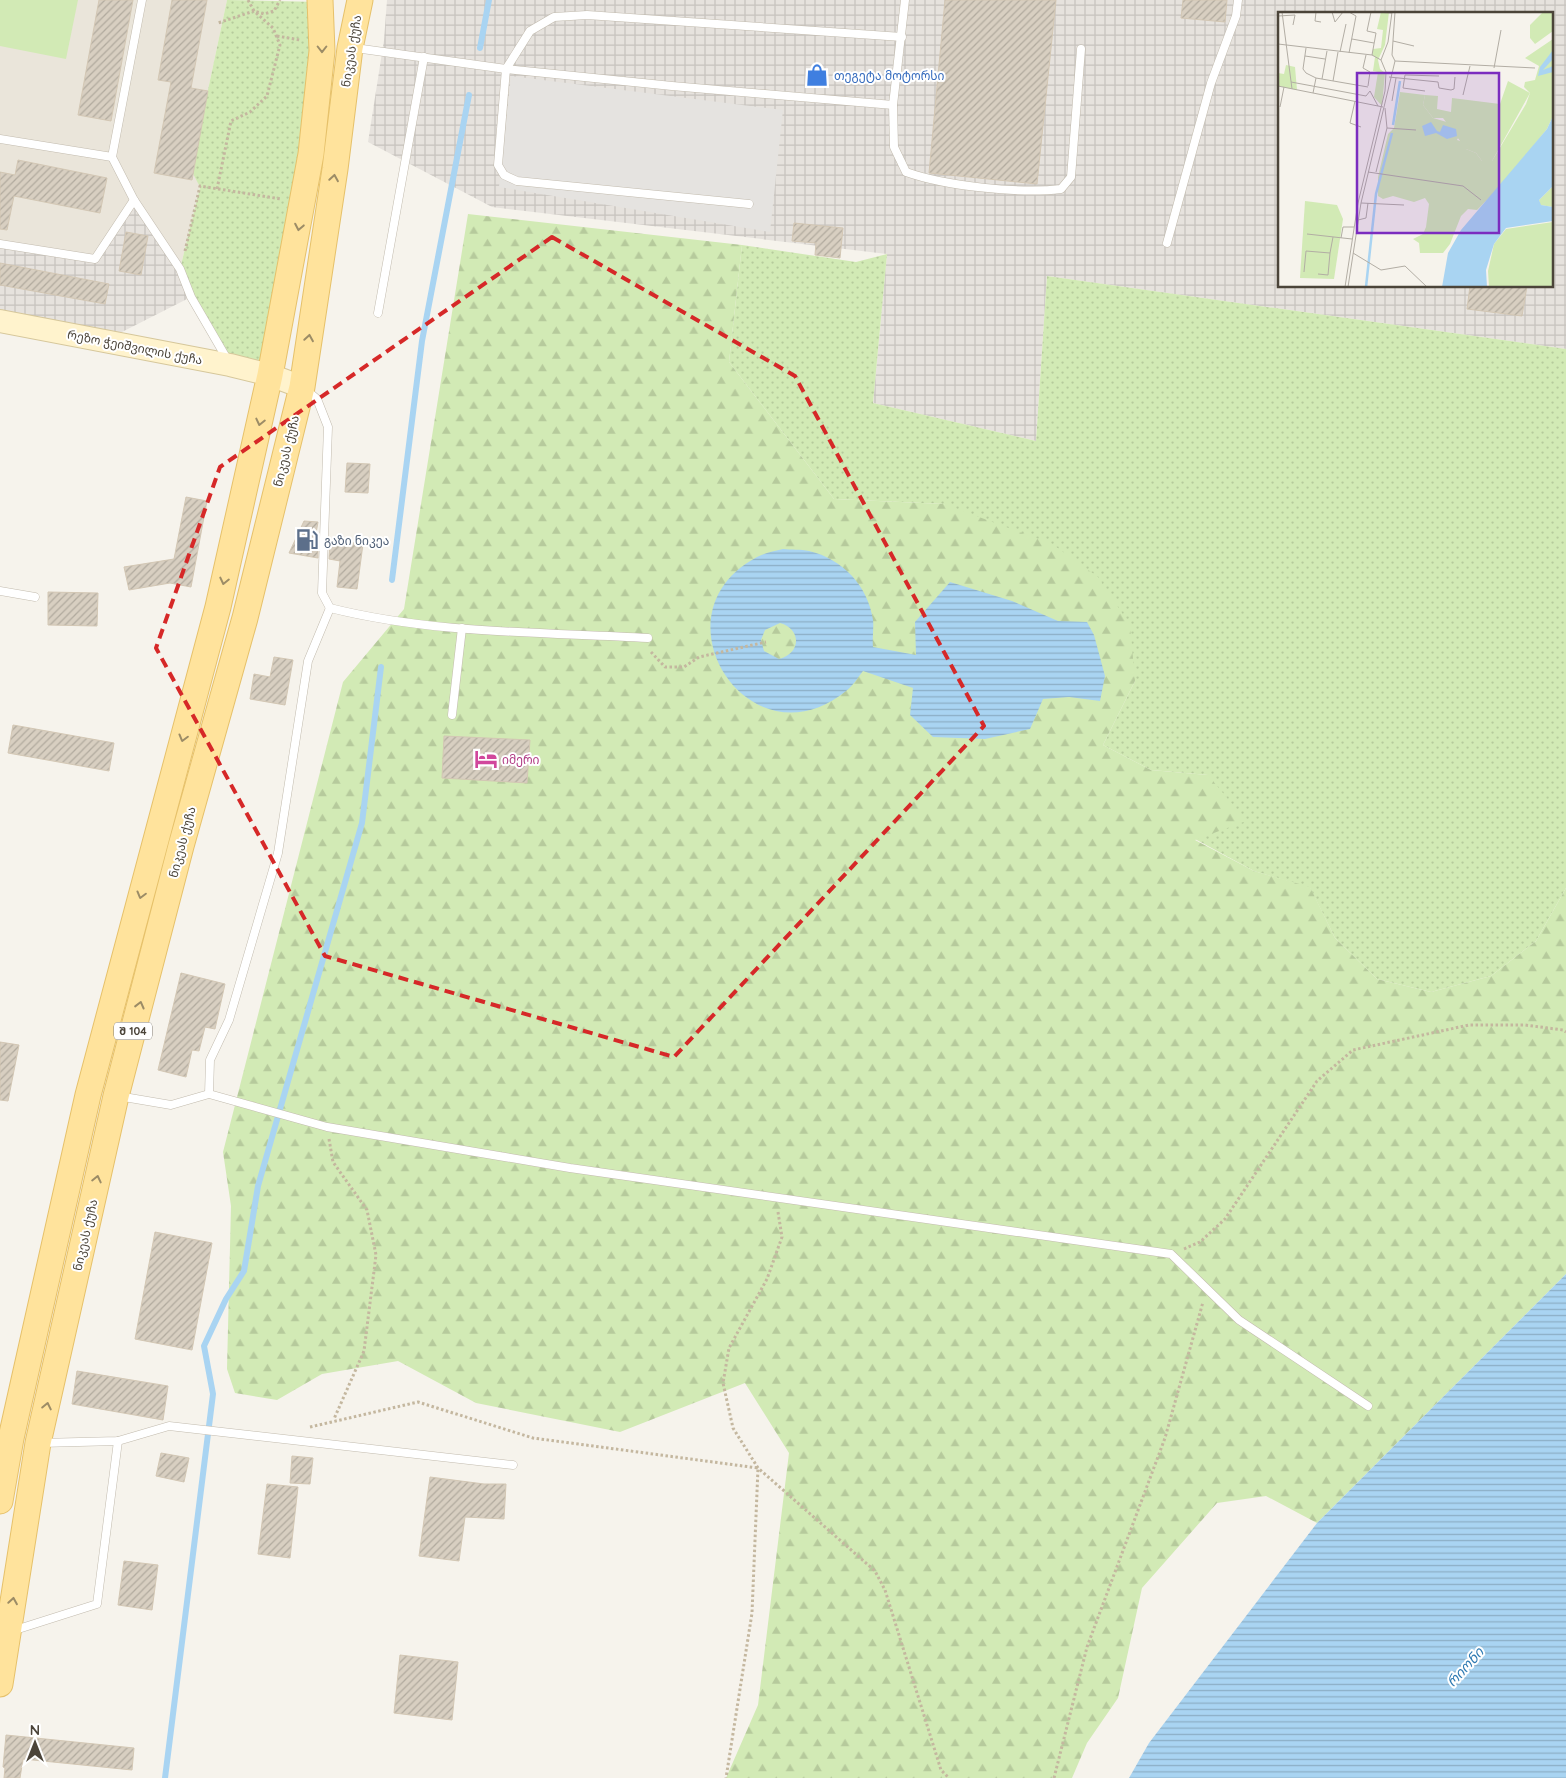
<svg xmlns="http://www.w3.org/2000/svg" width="1566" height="1778" font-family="Quicksand,'Noto Sans Georgian',sans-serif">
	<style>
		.residential { fill: #eae5da }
		.industrial { fill: url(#industrial-grid); fill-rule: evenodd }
		.grass { fill: url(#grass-dots) }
		.forest { fill: url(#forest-firs) }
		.garden { fill: #d2eab5 }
		.parking { fill: #e5e3e0 }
		.water { fill: url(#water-rules); fill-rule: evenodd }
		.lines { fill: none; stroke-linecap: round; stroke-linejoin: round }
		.stream { stroke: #a9d4f2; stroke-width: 6 }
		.building { fill: url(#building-hatch); stroke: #d3c7b4 }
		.service-casing { stroke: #c2bbae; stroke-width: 9 }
		.secondary-casing { stroke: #d6c79b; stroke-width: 24 }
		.primary-casing { stroke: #e6c16a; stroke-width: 27 }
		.path { stroke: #c4b79f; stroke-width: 3; stroke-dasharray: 2.5 2.5; stroke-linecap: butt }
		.service { stroke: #fff; stroke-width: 8 }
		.secondary { stroke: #fff3cd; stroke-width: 22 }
		.primary { stroke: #ffe39c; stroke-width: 25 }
		.oneway { stroke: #9c8c66 }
		.marked { fill: none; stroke: #d62828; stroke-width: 4; stroke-dasharray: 10 6; stroke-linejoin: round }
		.labels { text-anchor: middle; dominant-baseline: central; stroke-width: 4; stroke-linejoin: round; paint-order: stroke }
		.shield { fill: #fff; stroke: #817c74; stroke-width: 1 }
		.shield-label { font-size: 11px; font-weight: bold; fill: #4b4439 }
		.street-label { font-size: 12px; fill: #4b4439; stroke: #fff }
		.shop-label { font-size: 12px; fill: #366cbe; stroke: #fff; text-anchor: start }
		.service-label { font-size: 12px; fill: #4e5e75; stroke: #fff; text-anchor: start }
		.hotel-label { font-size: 12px; fill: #b23c85; stroke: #fff; text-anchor: start }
		.water-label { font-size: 14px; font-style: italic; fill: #2e7ab2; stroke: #fff }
		.inset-river { fill: none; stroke: #a9d4f2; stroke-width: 2.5 }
		.inset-road { fill: none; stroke: #b2ada4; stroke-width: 1 }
		.view { fill: #7b2cbf; fill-opacity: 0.15; stroke: #7b2cbf; stroke-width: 2.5 }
		.inset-edge { fill: none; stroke: #4b4439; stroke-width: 2.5 }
	</style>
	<defs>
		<pattern id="industrial-grid" width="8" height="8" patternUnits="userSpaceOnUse" patternTransform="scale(1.25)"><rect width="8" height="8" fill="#e6e2dd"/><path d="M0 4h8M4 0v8" fill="none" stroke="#c7c3be"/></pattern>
		<pattern id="grass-dots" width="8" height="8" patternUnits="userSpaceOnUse" patternTransform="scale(1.25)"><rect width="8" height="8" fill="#d2eab5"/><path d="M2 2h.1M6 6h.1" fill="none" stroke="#b6ca9c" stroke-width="1.8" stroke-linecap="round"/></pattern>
		<pattern id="forest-firs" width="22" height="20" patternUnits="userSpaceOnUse" patternTransform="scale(1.25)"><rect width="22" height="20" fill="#d2eab5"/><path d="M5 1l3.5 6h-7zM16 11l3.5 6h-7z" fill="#b6ca9c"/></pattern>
		<pattern id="water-rules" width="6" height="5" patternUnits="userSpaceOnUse" patternTransform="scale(1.25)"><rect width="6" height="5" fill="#a9d4f2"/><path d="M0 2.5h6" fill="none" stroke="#8caec5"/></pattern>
		<pattern id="building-hatch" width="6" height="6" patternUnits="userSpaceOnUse" patternTransform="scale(1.25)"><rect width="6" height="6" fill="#d8cfc1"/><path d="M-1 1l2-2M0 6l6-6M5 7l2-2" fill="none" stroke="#b1aa9e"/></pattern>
	</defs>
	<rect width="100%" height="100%" fill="#f6f3ec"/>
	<path class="residential" d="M0 0H227L191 170 200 186 180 269 95 259 0 244Z"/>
	<g class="industrial">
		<path d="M387 0H1566V349L1047 276 1036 441 873 403 887 254 492 207 368 142 384 40ZM1280 14H1552V286H1280Z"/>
		<path d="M134 200 180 269 191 297 118 334 0 313V244L95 259Z"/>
	</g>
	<g class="grass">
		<path d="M227 0 320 2 270 375 230 365 180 269 200 187 191 170Z"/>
		<path d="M742 245 856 262 887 254 873 403 1036 441 1047 276 1566 349V888L1536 941 1491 976 1431 992 1377 979 1335 938 1310 888 1254 871 1195 839 1208 775 1151 770 1103 745 1135 681 944 504 834 499 729 362Z"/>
	</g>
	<path class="forest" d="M468 214 742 245 729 362 834 499 944 504 1052 544 1098 577 1130 625 1135 681 1103 745 1151 770 1208 775 1246 821 1195 840 1254 871 1310 887 1335 938 1377 979 1431 992 1491 976 1536 941 1566 888V1274L1317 1523 1266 1496 1217 1503 1142 1588 1118 1698 1087 1743 1072 1778H726L758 1705 789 1453 745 1383 620 1432 476 1403 398 1361 322 1374 277 1400 235 1393 227 1369 231 1206 223 1152 343 682 404 609Z"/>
	<path class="garden" d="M0 0H78L66 59 0 46Z"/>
	<path class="parking" d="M511 76 783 110 770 232 499 187Z"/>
	<g class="water">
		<path d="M783 549C791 550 801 549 809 551 843 559 868 586 873 620 874 629 872 638 873 647L916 655 915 622 950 582 1012 601 1058 621 1087 622 1094 635 1105 676 1100 701 1069 697 1043 699 1030 729 985 739 933 737 910 715 913 688 863 671C858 677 853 686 846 691 750 769 649 614 757 557 764 553 774 551 783 549ZM780 623C802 629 801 654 779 659L764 651 761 640 765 630Z"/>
		<path d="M1566 1274V1778H1129L1149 1743 1317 1523Z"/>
	</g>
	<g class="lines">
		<g class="stream">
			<path d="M480 48 489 0"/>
			<path d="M392 580 422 341 469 95"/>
			<path d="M165 1778 213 1394 204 1346 226 1299 244 1271 258 1186 362 823 381 667"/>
		</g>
	</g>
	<g class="building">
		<path d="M99 0H133L111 121 78 115Z"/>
		<path d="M172 0H207L191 88 208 91 192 180 154 173 171 82 158 80Z"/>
		<path d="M945 0H1056L1037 184 929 173Z"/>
		<path d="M1183 0H1227L1225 22 1181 18Z"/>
		<path d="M18 160 107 178 100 213 14 196 7 230 0 229V172L15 175Z"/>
		<path d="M794 223 843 228 840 258 815 255 816 243 792 241Z"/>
		<path d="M126 232 148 236 141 275 119 271Z"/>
		<path d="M0 263 109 284 105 304 0 285Z"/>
		<path d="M1470 286H1527L1522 316 1467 309Z"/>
		<path d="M347 463 370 464 368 493 345 492Z"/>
		<path d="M186 497 207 501 191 587 170 583 129 590 124 567 174 559Z"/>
		<path d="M304 521 318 522 315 539H318V558L289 553Z"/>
		<path d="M330 540 363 544 357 589 337 587 340 561 329 559Z"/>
		<path d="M48 592 98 593 97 626 48 625Z"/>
		<path d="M274 657 293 660 285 705 250 699 254 674 270 677Z"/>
		<path d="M13 725 114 743 109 771 8 753Z"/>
		<path d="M444 736 530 740 527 783 442 778Z"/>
		<path d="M181 973 225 984 215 1029 205 1027 199 1051 192 1050 186 1077 158 1070Z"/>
		<path d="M0 1042 19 1045 8 1101 0 1100Z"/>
		<path d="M155 1232 212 1243 192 1350 135 1339Z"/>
		<path d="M77 1371 168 1386 163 1420 72 1404Z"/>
		<path d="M161 1453 189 1458 184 1482 156 1476Z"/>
		<path d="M292 1456 313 1458 310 1484 290 1483Z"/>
		<path d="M430 1477 484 1484H506L504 1519 465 1517 459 1561 419 1556Z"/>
		<path d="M267 1484 298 1487 290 1558 258 1554Z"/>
		<path d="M124 1561 158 1565 152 1610 118 1605Z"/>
		<path d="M400 1655 458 1662 452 1720 394 1713Z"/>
		<path d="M6 1735 134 1748 132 1770 23 1759 20 1778H4L5 1768 3 1767Z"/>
	</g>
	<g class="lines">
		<defs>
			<g id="service">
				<path d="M142 0 112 157 134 200 180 269 191 297 227 359"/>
				<path d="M355 48 506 69 672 86 893 105 894 147 906 172C945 186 1020 194 1061 189L1071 177 1081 49"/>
				<path d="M893 105 905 0"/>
				<path d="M0 139 112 157"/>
				<path d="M749 204 517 181 504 175 498 165 506 69 530 31 554 17 587 15 902 37"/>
				<path d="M1167 243 1211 83 1236 16 1238 0"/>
				<path d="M0 244 95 259 134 200"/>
				<path d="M378 313 424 57"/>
				<path d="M305 389 317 399 328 427 322 593 330 608C433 634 543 632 648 638"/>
				<path d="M0 591 35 597"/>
				<path d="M452 715 462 628"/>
				<path d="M209 1094 210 1060 229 1020 278 853 308 661 330 608"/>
				<path d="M118 1096 171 1105 209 1094 327 1127 570 1168 1171 1254 1239 1320 1368 1406"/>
				<path d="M40 1443 118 1441 169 1426 513 1465"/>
				<path d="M12 1631 97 1604 118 1441"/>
			</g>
			<path id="secondary" d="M0 321 230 365 270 375 302 387"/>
			<g id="primary">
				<path d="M0 1501 11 1438 88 1095 218 607 270 375 311 154 322 51 320 0"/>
				<path d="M0 1684 38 1443 116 1096 181 846 245 618 302 387 335 169 350 48 360 0"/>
			</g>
		</defs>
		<use href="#service" class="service-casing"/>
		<use href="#secondary" class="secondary-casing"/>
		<use href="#primary" class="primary-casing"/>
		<g class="path">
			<path d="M248 0 254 11 264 14 274 11 280 0"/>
			<path d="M277 36 300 40"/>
			<path d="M217 189 231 121 250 112 267 96 280 45 273 28 254 11 218 23"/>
			<path d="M185 251 200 186 281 199"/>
			<path d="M651 652 665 667H684L699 657 766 642"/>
			<path d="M329 1139 333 1162 367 1210 376 1255 364 1351 334 1419"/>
			<path d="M778 1212 782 1237 767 1279 729 1348 723 1383 733 1428 758 1468 875 1571 885 1590 941 1770 949 1778"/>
			<path d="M1184 1249 1200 1242 1225 1219 1317 1081 1353 1050 1469 1025H1525L1563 1030 1566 1032"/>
			<path d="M310 1427 418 1402 533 1438 758 1468 752 1613 726 1778"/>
			<path d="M1054 1778 1087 1647 1165 1438 1203 1302"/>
		</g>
		<use href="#service" class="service"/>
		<use href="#secondary" class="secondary"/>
		<use href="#primary" class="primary"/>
	</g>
	<defs><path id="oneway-chevron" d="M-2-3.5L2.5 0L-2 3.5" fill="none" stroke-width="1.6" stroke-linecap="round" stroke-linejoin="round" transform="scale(1.25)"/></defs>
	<g class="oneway">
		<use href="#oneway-chevron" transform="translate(322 49) rotate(90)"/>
		<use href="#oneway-chevron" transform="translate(334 178) rotate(-81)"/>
		<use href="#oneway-chevron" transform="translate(299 227) rotate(101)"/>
		<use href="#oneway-chevron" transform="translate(309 338) rotate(-81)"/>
		<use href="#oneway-chevron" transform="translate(260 422) rotate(103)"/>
		<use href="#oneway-chevron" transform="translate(224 581) rotate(103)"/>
		<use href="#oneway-chevron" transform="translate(183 738) rotate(105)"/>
		<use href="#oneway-chevron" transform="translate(141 895) rotate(105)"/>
		<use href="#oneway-chevron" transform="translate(140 1005) rotate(-76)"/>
		<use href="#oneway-chevron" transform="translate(97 1179) rotate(-77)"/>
		<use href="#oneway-chevron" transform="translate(47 1406) rotate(-78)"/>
		<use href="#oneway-chevron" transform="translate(13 1601) rotate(-81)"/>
	</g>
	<path class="marked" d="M552 237 795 376 984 726 674 1057 325 956 156 648 220 467Z"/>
	<defs>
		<symbol id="shop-bare" viewBox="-9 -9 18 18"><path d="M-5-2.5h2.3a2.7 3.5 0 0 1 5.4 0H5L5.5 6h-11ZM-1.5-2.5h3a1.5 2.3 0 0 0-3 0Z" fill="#3f7fe0" stroke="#fff" stroke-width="2.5" paint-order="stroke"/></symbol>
		<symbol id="fuel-bare" viewBox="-9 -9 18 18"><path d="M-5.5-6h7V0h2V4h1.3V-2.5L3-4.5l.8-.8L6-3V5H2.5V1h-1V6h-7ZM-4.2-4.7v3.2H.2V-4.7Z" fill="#5c6f8a" stroke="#fff" stroke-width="2.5" paint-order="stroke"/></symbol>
		<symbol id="hotel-bare" viewBox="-9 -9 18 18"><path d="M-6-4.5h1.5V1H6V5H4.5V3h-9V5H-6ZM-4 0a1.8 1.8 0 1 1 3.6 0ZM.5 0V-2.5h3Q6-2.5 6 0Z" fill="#d1479c" stroke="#fff" stroke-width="2.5" paint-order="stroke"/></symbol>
	</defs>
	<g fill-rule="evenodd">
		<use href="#shop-bare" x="801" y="59" width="32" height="32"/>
		<use href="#fuel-bare" x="291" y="524" width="32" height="32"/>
		<use href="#hotel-bare" x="470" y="743" width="32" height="32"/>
	</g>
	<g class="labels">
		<rect class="shield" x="114" y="1022.5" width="38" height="17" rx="4"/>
		<g class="shield-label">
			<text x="133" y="1031">შ 104</text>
		</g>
		<g class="street-label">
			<text transform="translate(351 51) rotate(-81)">ნიკეას ქუჩა</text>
			<text transform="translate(135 347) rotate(11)">რეზო ჭეიშვილის ქუჩა</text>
			<text transform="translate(286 451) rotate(-76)">ნიკეას ქუჩა</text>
			<text transform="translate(182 842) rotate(-75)">ნიკეას ქუჩა</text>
			<text transform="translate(85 1235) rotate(-77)">ნიკეას ქუჩა</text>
		</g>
		<g class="shop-label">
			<text x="834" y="75">თეგეტა მოტორსი</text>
		</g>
		<g class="service-label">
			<text x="324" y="540">გაზი ნიკეა</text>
		</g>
		<g class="hotel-label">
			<text x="502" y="759">იმერი</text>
		</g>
		<g class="water-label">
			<text transform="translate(1465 1667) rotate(-48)">რიონი</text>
		</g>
	</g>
	<g transform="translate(1278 12)">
		<rect width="275" height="275" fill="#f6f3ec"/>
		<path d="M103 0H111L107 33 100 48 102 57 107 61 104 94 96 85 100 60 95 59 97 45 94 43 95 37 103 36 105 18 99 17ZM8 53 17 55 19 78 0 74V61L6 62ZM230 69 252 81 214 149H204L198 141 188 137 165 106H155L145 93 147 83 160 84 159 97 173 100 174 86 222 92Z" fill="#d2eab5"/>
		<path d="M265 0H275V19L257 32 252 26V13ZM275 27V104L269 117 223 174 199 198 190 197 183 204 172 232 165 241H142L141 231 135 227 145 222 148 215 151 192 147 186 136 190 115 184 105 187 100 184V165L110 122 116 116 122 80 147 83 145 93 155 106 179 113 182 122 179 128 189 131 192 135 188 137 198 141 204 149H214L248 92 252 81 246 75 247 70 257 68 261 54 247 46ZM275 210V275H211L210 259 216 232 228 217Z" fill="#d2eab5"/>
		<path d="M275 174V195L262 193 261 188Z" fill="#d2eab5"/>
		<path d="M27 189 59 193 65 207 56 267 22 266Z" fill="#d2eab5"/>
		<path d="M275 38V47L265 58 275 54V60L260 64 262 55ZM275 104V174L261 188 263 193 275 195V209L228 216 216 232 208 258 209 275H164L170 241 183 218 269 117ZM153 110 159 119 162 120 165 113 178 117 179 124 169 127 158 121 147 124 144 114Z" fill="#a9d4f2"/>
		<path class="inset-river" d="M115 113 122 69M88 275 98 182 114 121"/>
		<path class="inset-road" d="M4 0 14 77M38 0 37 9 43 10M54 0 57 10 65 0M71 0 78 4 71 41M93 0 89 19 98 21 94 43M96 0 114 1M0 4 17 3 15 13M74 27 96 31M115 29 136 34M0 32 94 43 103 48M28 36 25 57 28 61 38 66 90 75M62 40 68 12M88 43 85 56 92 60 90 74M27 44 47 47M117 49 257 56M216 56 223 18M111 65 160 70 161 76 173 78 176 77 177 65M44 67 49 39M55 69 60 40M13 70 88 84 92 79M0 74 105 95M92 79 100 94M147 79 125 76 127 63 161 64M35 81 38 66M185 83 192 54M77 89 72 111 83 115M114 89 118 66M2 95 6 75M107 96 109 116 138 118M90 160 185 174 203 188M98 160 109 116M83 191 126 193M80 208 88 206 90 191M29 222 74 227M63 226 65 215H76M75 241 103 258 127 254 149 275M26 260 28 239 52 241 55 225M40 262 50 263 52 241M67 275 80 191 107 79 108 60 103 48 110 30 114 0M70 275 83 191 117 49 114 43 117 0"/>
		<path class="view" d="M79 61H221V221H79Z"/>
		<rect width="275" height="275" class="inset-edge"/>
	</g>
	<g transform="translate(35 1743)" stroke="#ffffff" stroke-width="4" paint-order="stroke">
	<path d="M0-4L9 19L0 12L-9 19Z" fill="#4b4439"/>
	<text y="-8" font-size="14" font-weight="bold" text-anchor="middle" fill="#4b4439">N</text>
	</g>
</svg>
